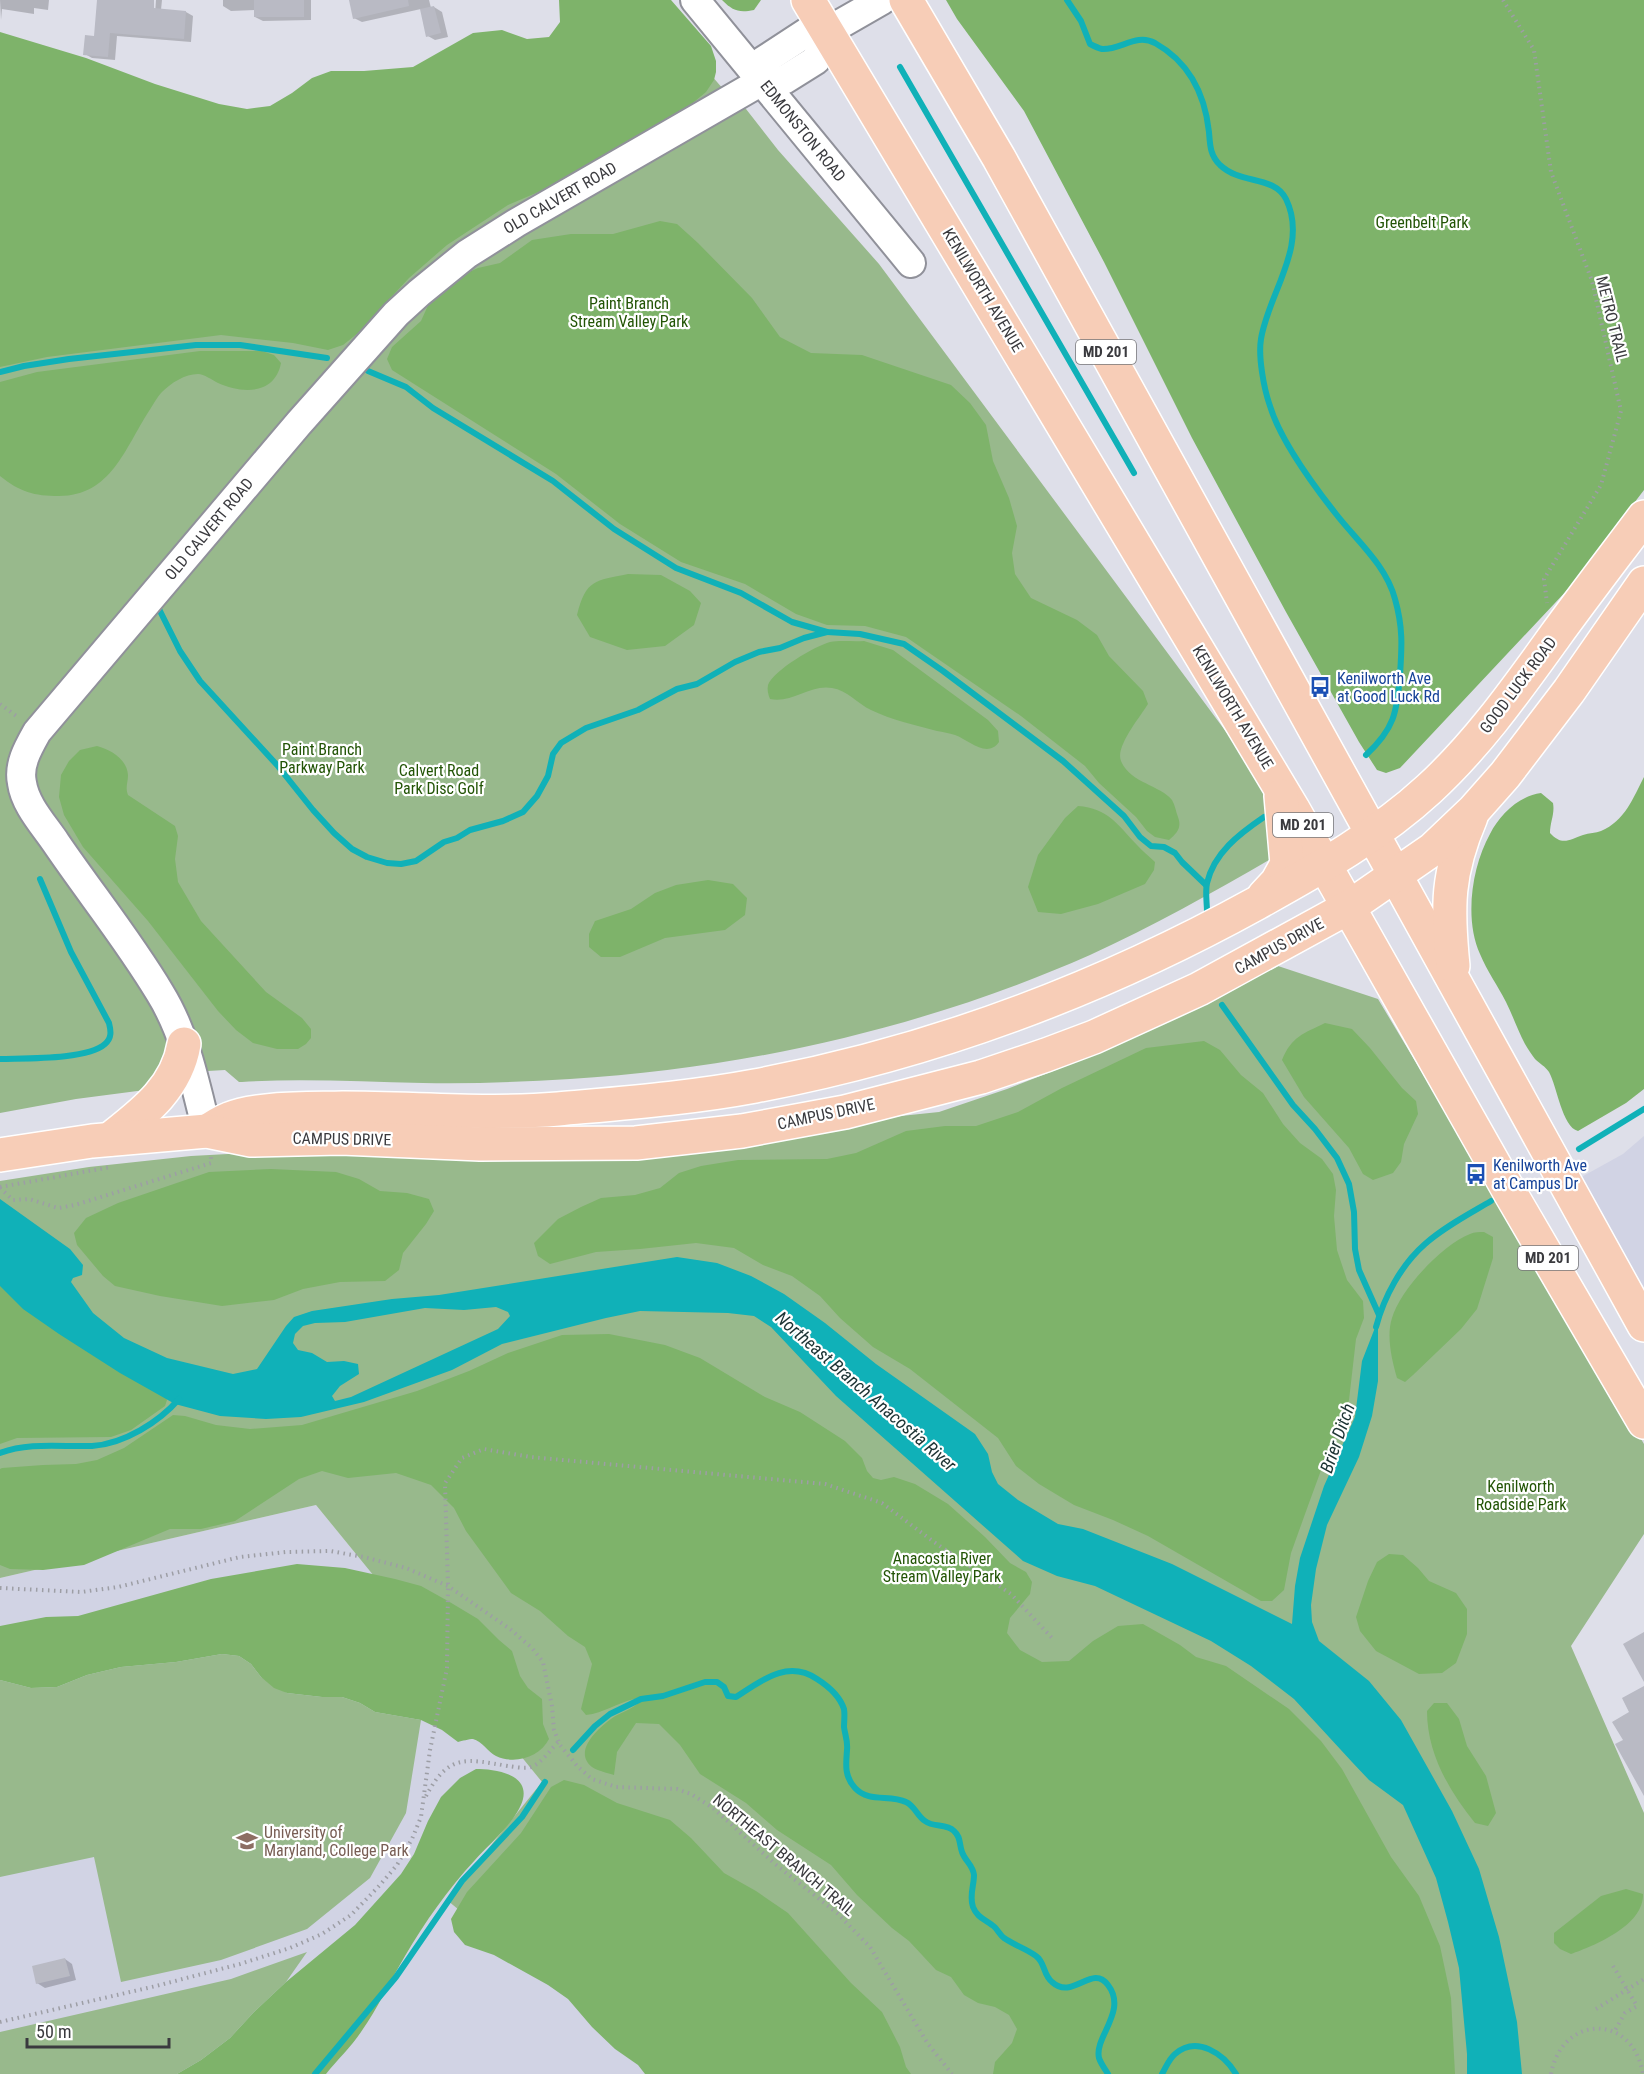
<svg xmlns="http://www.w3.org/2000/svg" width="1644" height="2074" font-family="'Roboto Condensed',sans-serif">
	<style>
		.built { fill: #d1d3e4 }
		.green { fill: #98b98c }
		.forest { fill: #7eb36a }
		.water { fill: #10b1b8; fill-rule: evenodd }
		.shadow { fill: #0003 }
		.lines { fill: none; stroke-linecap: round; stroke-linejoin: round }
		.stream { stroke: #10b1b8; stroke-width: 6 }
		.building { fill: #b9bac4 }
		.minor-casing { stroke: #90919a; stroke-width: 32 }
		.major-casing { stroke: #fff; stroke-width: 36 }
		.path { stroke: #9d9ea5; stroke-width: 4; stroke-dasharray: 1.5 4.5; stroke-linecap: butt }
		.minor { stroke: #fff; stroke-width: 28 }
		.major { stroke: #f7cdb7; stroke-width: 33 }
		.labels { text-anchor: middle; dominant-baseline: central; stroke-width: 4.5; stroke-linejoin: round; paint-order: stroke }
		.shield { fill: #fff; stroke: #757578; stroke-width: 1.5 }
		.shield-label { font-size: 15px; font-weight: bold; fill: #3a3a3e }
		.street-label { font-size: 16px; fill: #3a3a3e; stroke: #fff }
		.park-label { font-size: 16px; fill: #225405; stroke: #fff }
		.transit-label { font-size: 16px; fill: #164399; stroke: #fff; text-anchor: start }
		.education-label { font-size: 16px; fill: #785e54; stroke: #fff; text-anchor: start }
		.water-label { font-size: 18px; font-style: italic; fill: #1c3334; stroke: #fff }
	</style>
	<rect width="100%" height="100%" fill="#dedfe9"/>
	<g class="built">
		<path d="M1644 1136V1325L1567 1185 1623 1154Z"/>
		<path d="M316 1505 542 1782 448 1900 720 2074H0V1578Z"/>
	</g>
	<g class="green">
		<path d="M676 35 731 98 746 109 778 150 879 264 1290 818 1288 849C1223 887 1158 924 1090 955 927 1027 748 1068 570 1079 521 1082 472 1084 423 1083 362 1082 302 1078 242 1082H239L225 1070 156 1074 145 1090 76 1099 0 1113V239Z"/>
		<path d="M1278 966 1378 999 1644 1444V1534L1571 1646 1644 1813V2074H720L465 1915 447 1900 542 1782 316 1505 0 1578V1181L89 1167 191 1156 843 1122 939 1112 1007 1089 1099 1053 1189 1012Z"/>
		<path d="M222 1654 239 1656 251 1664 261 1677 287 1693 322 1697H342L360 1703 375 1712 421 1720 406 1813 370 1878 307 1929 221 1960 121 1982 94 1857 0 1877V1680L31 1688 57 1687 87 1675 121 1667 176 1662Z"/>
		<path d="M307 1952 286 1982 254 2012 230 2038 201 2060 177 2074H0V2032L231 1979Z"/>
	</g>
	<g class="forest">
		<path d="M559 0H671L711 46 716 61V72L714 80 706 92 677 116 564 181 508 205 447 245 409 278 358 333 343 345 328 350 293 343 221 335 47 357 0 367V32L86 58 155 84 219 104 247 109 270 106 292 93 312 78 331 71H364L413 67 473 33 502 30 527 39 549 37 560 22Z"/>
		<path d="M722 0H761L754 10C739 13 733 11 722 0Z"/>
		<path d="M946 0H1644V490L1570 587 1400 768 1386 773 1377 770 1359 742 1286 612 1192 438 1104 262 1024 111 957 19Z"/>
		<path d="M660 221 677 224 698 243 752 298 780 337 811 353 862 355 951 385 970 403 986 425 993 461 1009 498 1017 526 1012 553 1015 574 1031 598 1077 620 1097 635 1109 656 1143 691 1148 704C1140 717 1115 747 1121 761 1130 783 1160 785 1172 800 1175 805 1176 812 1178 817 1182 828 1177 833 1169 840L1155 837 1147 831 1136 817 1099 783 1085 766 1021 716 906 637 865 626 827 625 796 614 745 584 681 562 620 524 556 474 392 370 387 359 392 347 421 321 430 301 451 280 478 268 500 263 532 240 571 234H613Z"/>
		<path d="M200 351H262L274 355 281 363C275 395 242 394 218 383 212 380 204 374 198 374 185 374 171 383 162 392 157 397 153 405 149 411 125 448 111 496 59 496 34 496 20 492 0 476V382L37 372Z"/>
		<path d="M628 574 661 575 690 591 701 603 694 625 665 646 627 650 590 637 577 615C586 579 595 581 628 574Z"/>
		<path d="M864 641 893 650 988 720 998 731 999 742C987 759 969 740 955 735 949 733 943 732 937 731 914 725 892 720 871 710 858 704 847 690 832 688 810 684 791 704 770 699 768 694 767 690 768 685 774 670 815 646 830 642 841 640 853 642 864 641Z"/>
		<path d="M97 746C111 750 127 759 128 775 128 783 125 787 128 795L175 826 178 836 175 859 178 882 201 921 266 992 302 1018 311 1029V1038L306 1044 298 1049H277L253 1043 236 1030 218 1011 148 921 83 847 64 815 59 797 61 775 69 761 80 750Z"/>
		<path d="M1644 777V1089L1626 1103 1578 1131C1562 1127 1557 1086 1549 1072 1545 1066 1540 1064 1535 1059 1532 1055 1528 1049 1525 1044 1518 1031 1513 1016 1506 1002 1498 986 1487 971 1480 954 1464 919 1472 866 1490 834 1500 814 1519 796 1541 793L1553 803C1555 814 1550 822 1550 833 1562 846 1569 840 1583 835 1589 833 1596 833 1601 831 1625 821 1633 798 1644 777Z"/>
		<path d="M1078 806C1108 808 1118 825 1137 845 1142 851 1149 856 1155 862L1154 870 1145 884 1098 904 1061 914 1038 912 1028 887 1038 855 1065 818Z"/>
		<path d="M708 880 733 884 747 898 745 915 725 930 665 938 620 957H601L589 947V934L595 921 631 909 655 893 676 885Z"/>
		<path d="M1325 1023 1352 1029 1370 1048 1402 1088 1416 1101 1418 1114 1404 1144 1401 1162 1393 1173 1373 1180 1363 1174 1349 1148 1304 1097 1282 1060C1292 1036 1303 1034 1325 1023Z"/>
		<path d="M1204 1041 1220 1050 1241 1075 1263 1093 1283 1124 1300 1143 1322 1159 1333 1174 1336 1190 1334 1216 1337 1250 1347 1280 1363 1301 1364 1318 1356 1339 1349 1400 1343 1421 1327 1454 1309 1503 1291 1553 1284 1590 1272 1601H1261L1148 1536 1113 1520 1074 1505 1039 1484 1016 1466 998 1438 910 1369 873 1347 840 1318 820 1296 792 1276 763 1265 734 1248 696 1243 640 1249 596 1252 550 1264 538 1256 534 1243 558 1219 581 1207 601 1198 635 1195 660 1188 679 1173 701 1166 738 1160 827 1159 856 1153 906 1131 945 1126H976L1018 1112 1062 1088 1146 1048Z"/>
		<path d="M271 1169 336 1172 359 1179 380 1191 407 1193 429 1199 434 1211 426 1224 403 1253 399 1270 385 1281 340 1282 303 1289 274 1300 222 1306 160 1296 115 1286 103 1276 77 1245 74 1233 86 1218 118 1203 209 1172Z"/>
		<path d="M1484 1232 1493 1237V1258L1477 1309 1461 1329 1413 1375 1405 1382 1397 1378C1392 1361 1386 1336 1392 1318 1400 1290 1443 1244 1470 1234 1474 1232 1480 1232 1484 1232Z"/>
		<path d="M0 1274 165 1394 167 1400 165 1406 131 1430 111 1437 17 1438 0 1444Z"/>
		<path d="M609 1334 665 1345 700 1358 765 1397 800 1412 845 1441 862 1458 867 1471 873 1478 881 1480 894 1477 915 1484 948 1504 985 1537 1010 1563 1026 1572 1032 1582 1030 1594 1010 1618 1007 1633 1020 1650 1042 1662 1069 1661 1093 1641 1118 1626 1143 1624 1180 1645 1196 1657 1226 1666 1289 1709 1321 1741 1342 1769 1391 1857 1419 1896 1440 1946 1451 1998 1455 2074H993L995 2062 1012 2043 1017 2029 1009 2015 995 2007 978 2003 964 1995 951 1977 936 1970 909 1941 892 1928 857 1895 831 1865 777 1830 746 1803 700 1774 680 1745 659 1724 636 1723 617 1752 614 1775C608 1773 598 1771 592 1767 572 1751 599 1728 611 1719 620 1712 632 1710 639 1702L634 1699C617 1703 604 1713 586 1715L581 1709 592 1664 585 1647 568 1636 540 1611 511 1593 466 1531 454 1508 431 1485 396 1473 348 1478 322 1471 299 1479 235 1521 201 1529H170L84 1565 43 1570 10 1569 0 1565V1469L2 1468 43 1465 76 1464 97 1460 124 1448 173 1415 185 1416 216 1425 250 1429 302 1425 417 1391 469 1371 508 1353 562 1335Z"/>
		<path d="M1389 1554 1403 1555 1418 1568 1429 1581 1456 1593 1467 1609V1634L1456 1663 1442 1673 1419 1674 1376 1651 1360 1631 1356 1617 1368 1581 1377 1562Z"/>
		<path d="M297 1564 345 1568 395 1579 421 1586 448 1601 478 1619 499 1640 512 1651 520 1676 528 1688 542 1699 543 1724 549 1739C540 1757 515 1765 496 1756 488 1752 482 1741 473 1739 469 1739 462 1741 458 1742L442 1730 421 1720 375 1712 360 1703 342 1697H322L287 1693 274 1688 261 1677 251 1664 239 1656 222 1654 176 1662 121 1667 87 1675 57 1687 31 1688 0 1680V1626L46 1617 78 1616 211 1579Z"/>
		<path d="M1434 1703H1447L1459 1719 1467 1746 1486 1776 1496 1813 1488 1826 1475 1823C1449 1791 1427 1753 1427 1711Z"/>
		<path d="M476 1769C493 1769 529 1773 523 1799 518 1820 489 1844 475 1860 448 1889 425 1922 405 1956 390 1981 378 2008 361 2032 351 2047 337 2060 326 2074H177L201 2060 230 2038 254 2012 286 1982 355 1925 401 1874 414 1854 428 1821 441 1797 460 1778Z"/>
		<path d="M564 1780 584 1785 617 1803 670 1820 691 1838 724 1873 756 1891 788 1913 851 1983 882 2012 900 2047 906 2067 911 2074H645L638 2065 615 2049 592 2027 568 1999 548 1985 494 1955 465 1945 454 1932 451 1919 467 1892 521 1833 551 1787Z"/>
		<path d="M1626 1889 1643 1894C1644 1926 1593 1946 1571 1954L1560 1949 1554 1943V1933L1601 1896Z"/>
	</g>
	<path class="water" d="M0 1199 70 1249 83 1265 82 1275 73 1278 71 1282 93 1313 124 1338 167 1358 233 1374 257 1369 286 1326 294 1317 312 1311 392 1299 439 1295 677 1257 717 1263 751 1276 784 1294 825 1323 876 1364 975 1434 988 1454 992 1472 998 1484 1018 1500 1058 1524 1083 1529 1172 1564 1292 1624 1295 1586 1300 1558 1324 1486 1355 1417 1362 1361 1378 1320V1381L1372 1416 1359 1457 1327 1525 1316 1569 1311 1605 1312 1622 1319 1641 1369 1681 1401 1720 1452 1811 1479 1869 1499 1937 1517 2022 1522 2074H1467V2054L1459 1968 1448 1922 1436 1878 1403 1805 1369 1780 1352 1762 1294 1699 1251 1666 1211 1641 1095 1586 1057 1576 1023 1561 836 1396 771 1327 754 1316 728 1313 640 1311 606 1318 502 1344 452 1370 364 1402 301 1417 266 1419 220 1416 175 1404 120 1373 59 1334 23 1309 0 1286ZM496 1307 508 1312 510 1316 498 1329 351 1397 335 1401 332 1396 340 1386 359 1374 358 1364 344 1361 327 1362 312 1353 298 1350 293 1343 295 1334 303 1326 315 1323 345 1322 425 1308 464 1310Z"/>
	<g class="shadow">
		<path d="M0 0H49L48 10 34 8V14L2 9 1 20Z"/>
		<path d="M98 0H153L155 15 156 0H162L161 10 186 12 193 16 191 42 117 36 115 60 92 58 85 54 95 37Z"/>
		<path d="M223 0H311V20L263 21 255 17V10L231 11 223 6Z"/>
		<path d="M350 0H429L431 8 434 7 442 12 448 37 435 40 428 36 421 9 362 22 354 18Z"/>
		<path d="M65 1959 72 1964 76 1980 45 1988 37 1983Z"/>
	</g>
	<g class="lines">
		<g class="stream">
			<path d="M1067 0 1081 21 1090 44C1094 46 1098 48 1102 49 1121 50 1136 33 1155 43 1189 62 1205 95 1209 132 1210 145 1210 155 1220 165 1241 185 1274 175 1286 199 1309 246 1268 294 1261 339 1258 357 1264 389 1270 406 1280 439 1314 486 1336 514 1357 541 1386 565 1395 599 1403 627 1402 646 1400 675 1397 713 1394 729 1366 755"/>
			<path d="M900 67 1134 473"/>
			<path d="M368 371 406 387 433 408 553 481 614 529 676 568 741 593 792 622 827 632 860 634 904 644 943 671 1063 761 1124 816 1140 837 1151 846 1164 847 1175 853 1182 862 1206 885"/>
			<path d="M0 372 24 366 69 359 196 345H240L327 358"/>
			<path d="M159 609 180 651 200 681 277 765 313 810 334 833 352 849 367 857 387 863 401 864 416 861 444 842 457 838 470 830 503 821 523 812 537 796 548 776 553 754 561 743 586 728 638 710 677 689 697 684 735 662 759 652 780 648 804 638 827 632"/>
			<path d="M1207 912C1207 903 1205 892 1207 883 1214 853 1239 834 1264 817"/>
			<path d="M1222 1005 1293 1105 1315 1129 1337 1158 1349 1184 1354 1212 1355 1249 1359 1270 1379 1315"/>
			<path d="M0 1059C24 1058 87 1060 105 1044 112 1038 111 1031 109 1023L71 952 40 879"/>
			<path d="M1579 1149 1644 1109"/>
			<path d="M1376 1327C1384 1297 1401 1265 1425 1244 1444 1227 1469 1214 1491 1201"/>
			<path d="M0 1453C29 1442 61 1447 92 1446 124 1444 159 1422 179 1399"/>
			<path d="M573 1750 595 1726 610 1714 641 1699 663 1696 705 1682H717L724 1687 728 1696 736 1697C761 1681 787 1659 817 1679 828 1686 840 1697 844 1709 845 1715 844 1722 844 1727 845 1735 848 1741 847 1750 846 1764 844 1776 855 1788 869 1803 890 1794 906 1802 915 1806 917 1816 925 1821 934 1828 946 1823 954 1831 961 1837 959 1844 962 1852 965 1861 973 1865 974 1875 974 1886 969 1896 973 1907 977 1917 984 1919 992 1925 997 1928 999 1934 1004 1938 1014 1945 1027 1949 1036 1956 1045 1962 1043 1975 1052 1982 1073 2001 1092 1963 1108 1985 1128 2011 1094 2037 1099 2058 1101 2064 1105 2069 1108 2074"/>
			<path d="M315 2074 396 1977 462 1881 522 1817 545 1782"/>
			<path d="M1162 2074C1166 2067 1169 2059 1175 2054 1197 2035 1224 2054 1236 2074"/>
		</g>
	</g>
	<g class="building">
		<path d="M97 0H154V8L186 11 184 39 110 33 108 57 83 55 85 35 94 36Z"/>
		<rect x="254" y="0" width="50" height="17"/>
		<path d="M349 0H408L409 6 353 19Z"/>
		<path d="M434 6 441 33 426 37 420 9Z"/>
		<path d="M1644 1632V1682L1623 1644Z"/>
		<path d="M1644 1686V1796L1615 1744 1623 1740 1612 1722 1629 1712 1622 1698Z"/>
		<path d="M65 1958 70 1976 36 1984 32 1966Z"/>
	</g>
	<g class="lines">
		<defs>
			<g id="minor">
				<path d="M695 0 911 263"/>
				<path d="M762 81 763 61 809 31H828L882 0"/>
				<path d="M207 1131C195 1084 186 1035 160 993 129 941 90 893 56 843 44 825 25 805 22 783 18 765 28 748 37 732L299 423 396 314 419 293 467 254 516 223 762 81 784 80 816 60 828 31"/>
			</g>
			<g id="major">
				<path d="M808 0 1293 809 1512 1196 1644 1422"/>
				<path d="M906 0 999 158 1644 1325"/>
				<path d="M1264 896 1277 882 1287 864 1281 796"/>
				<path d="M1453 966C1447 907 1447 873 1471 817"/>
				<path d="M207 1131C214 1127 221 1122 229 1119 257 1107 312 1109 343 1108 414 1108 489 1115 558 1109 624 1103 691 1098 755 1086 931 1053 1101 989 1257 903 1318 869 1378 836 1429 789 1478 744 1516 690 1555 636 1584 596 1614 557 1644 517"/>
				<path d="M110 1139C143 1113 177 1088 184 1044"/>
				<path d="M0 1155 92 1141 207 1131 251 1140 341 1138 480 1144 636 1143 742 1131 845 1112 981 1077 1046 1055 1094 1037 1199 989 1349 907 1433 849 1474 810 1505 775 1569 691 1644 583"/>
			</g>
		</defs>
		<use href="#minor" class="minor-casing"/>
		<use href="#major" class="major-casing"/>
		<g class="path">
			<path d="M1503 0 1534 50 1551 172 1592 281 1621 411 1601 485 1544 579 1547 603"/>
			<path d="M0 704 19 718"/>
			<path d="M0 1187 111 1167"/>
			<path d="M0 1188 13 1200 29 1199 58 1208 75 1205 211 1163V1157"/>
			<path d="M0 1588 81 1592 118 1587 240 1557 286 1552 330 1551 364 1557 406 1568 448 1586 510 1629 532 1648 543 1662 552 1706 554 1730 560 1745 578 1767 592 1779 616 1787 677 1789 691 1794 713 1808 775 1864 837 1913 870 1947 928 2044 952 2074"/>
			<path d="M426 1796C449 1753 466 1759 508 1766 515 1767 525 1769 531 1767 542 1763 551 1749 559 1741"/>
			<path d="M1613 1966 1637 2006 1625 2013 1614 2032"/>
			<path d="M1596 2009 1644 1979"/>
			<path d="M0 2022 156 1986 240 1964 290 1948 322 1934 351 1915 380 1885 397 1865 412 1839 421 1817 430 1750 447 1668 448 1586 445 1483 462 1458 484 1449 530 1457 825 1484 882 1503 934 1542 1011 1594 1053 1639"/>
			<path d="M1551 2074C1562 2014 1633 2013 1643 2074"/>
		</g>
		<use href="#minor" class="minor"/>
		<use href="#major" class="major"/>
	</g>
	<defs>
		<symbol id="bus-bare" viewBox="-9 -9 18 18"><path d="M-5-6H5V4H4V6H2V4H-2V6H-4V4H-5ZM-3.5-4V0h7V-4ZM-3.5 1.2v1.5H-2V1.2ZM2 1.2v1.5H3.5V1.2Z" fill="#1a4fb4" stroke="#fff" stroke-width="2.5" paint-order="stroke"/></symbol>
		<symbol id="university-bare" viewBox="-9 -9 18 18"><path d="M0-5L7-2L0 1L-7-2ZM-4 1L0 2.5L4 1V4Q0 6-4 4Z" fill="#8d6e63" stroke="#fff" stroke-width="2.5" paint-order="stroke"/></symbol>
	</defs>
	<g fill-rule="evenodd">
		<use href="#bus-bare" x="1305" y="672" width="30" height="30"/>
		<use href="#bus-bare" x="1461" y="1159" width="30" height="30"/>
		<use href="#university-bare" x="232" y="1826" width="30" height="30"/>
	</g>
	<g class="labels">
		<g class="shield">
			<rect x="1076" y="340" width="60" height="24" rx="4.5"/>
			<rect x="1273" y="813" width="60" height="24" rx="4.5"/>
			<rect x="1518" y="1246" width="60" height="24" rx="4.5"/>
		</g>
		<g class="shield-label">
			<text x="1106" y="352">MD 201</text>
			<text x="1303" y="825">MD 201</text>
			<text x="1548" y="1258">MD 201</text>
		</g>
		<g class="street-label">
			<text transform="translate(803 131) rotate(51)">EDMONSTON ROAD</text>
			<text transform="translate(560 198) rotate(-30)">OLD CALVERT ROAD</text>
			<text transform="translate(983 290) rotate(59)">KENILWORTH AVENUE</text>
			<text transform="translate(1612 319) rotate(76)">METRO TRAIL</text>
			<text transform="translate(209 529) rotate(-50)">OLD CALVERT ROAD</text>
			<text transform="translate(1518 685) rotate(-53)">GOOD LUCK ROAD</text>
			<text transform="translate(1233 707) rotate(59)">KENILWORTH AVENUE</text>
			<text transform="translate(1279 946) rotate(-29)">CAMPUS DRIVE</text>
			<text transform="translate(826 1114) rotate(-12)">CAMPUS DRIVE</text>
			<text transform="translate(342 1139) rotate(1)">CAMPUS DRIVE</text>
			<text transform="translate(784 1855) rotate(40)">NORTHEAST BRANCH TRAIL</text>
		</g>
		<g class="park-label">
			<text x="1422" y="222">Greenbelt Park</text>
			<text x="629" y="303">Paint Branch<tspan x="629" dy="18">Stream Valley Park</tspan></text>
			<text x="322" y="749">Paint Branch<tspan x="322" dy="18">Parkway Park</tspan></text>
			<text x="439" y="770">Calvert Road<tspan x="439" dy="18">Park Disc Golf</tspan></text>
			<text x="1521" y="1486">Kenilworth<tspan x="1521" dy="18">Roadside Park</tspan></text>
			<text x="942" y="1558">Anacostia River<tspan x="942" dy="18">Stream Valley Park</tspan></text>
		</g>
		<g class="transit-label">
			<text x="1337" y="678">Kenilworth Ave<tspan x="1337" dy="18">at Good Luck Rd</tspan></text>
			<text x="1493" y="1165">Kenilworth Ave<tspan x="1493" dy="18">at Campus Dr</tspan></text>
		</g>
		<g class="education-label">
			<text x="264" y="1832">University of<tspan x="264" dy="18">Maryland, College Park</tspan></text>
		</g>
		<g class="water-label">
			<text transform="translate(866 1391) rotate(41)">Northeast Branch Anacostia River</text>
			<text transform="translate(1337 1438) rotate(-71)">Brier Ditch</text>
		</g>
	</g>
	<path d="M27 2038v9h142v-9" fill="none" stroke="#3a3a3e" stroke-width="3"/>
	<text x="36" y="2038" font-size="18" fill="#3a3a3e" stroke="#ffffff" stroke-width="4.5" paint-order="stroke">50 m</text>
</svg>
